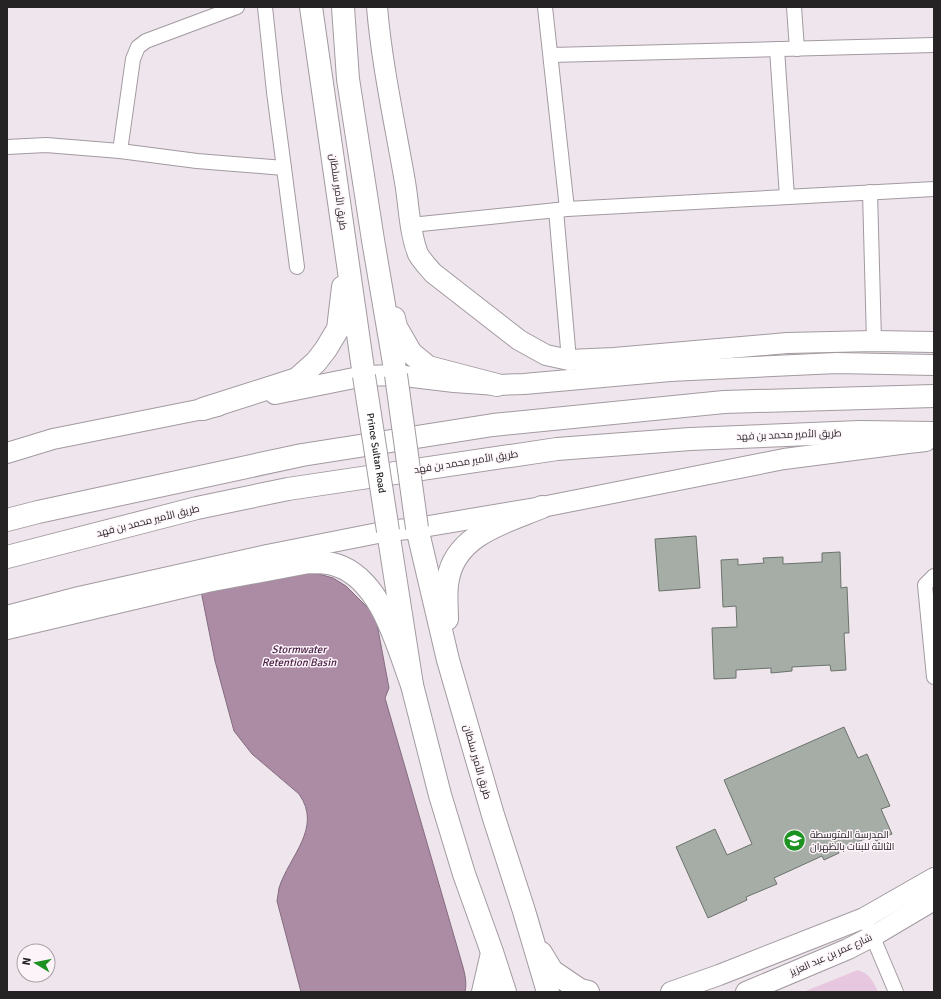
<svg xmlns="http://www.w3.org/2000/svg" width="941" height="999" font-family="Signika,Cairo,sans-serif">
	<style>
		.green { fill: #e7c7e0 }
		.water { fill: #ac8ba5; stroke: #846c7f }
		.building { fill: #a6ada6; stroke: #6b726b }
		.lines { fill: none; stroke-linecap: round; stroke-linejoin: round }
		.street-casing { stroke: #a29aa0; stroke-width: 16 }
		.secondary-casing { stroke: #a29aa0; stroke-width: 22 }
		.primary-casing { stroke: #a29aa0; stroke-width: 24 }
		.highway-casing { stroke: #a29aa0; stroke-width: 24 }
		.street { stroke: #fff; stroke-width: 14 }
		.secondary { stroke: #fff; stroke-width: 20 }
		.primary { stroke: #fff; stroke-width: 22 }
		.highway { stroke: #fff; stroke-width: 22 }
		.primary-bridge-casing { stroke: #a29aa0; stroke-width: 24; stroke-linecap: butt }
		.primary-bridge { stroke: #fff; stroke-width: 22 }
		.labels { text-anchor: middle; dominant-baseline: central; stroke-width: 3; stroke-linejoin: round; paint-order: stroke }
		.street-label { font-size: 10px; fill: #262325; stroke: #fdf4fa }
		.poi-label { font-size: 10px; fill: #262325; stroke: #fdf4fa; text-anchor: start }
		.water-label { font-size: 11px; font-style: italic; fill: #481d42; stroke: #fdf4fa }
	</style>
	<rect width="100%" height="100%" fill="#efe6ed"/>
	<path class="green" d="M858 970C870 974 873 981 878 992H803Z"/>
	<path class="water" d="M305 572 319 574 333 578 346 586 373 613 377 624 389 688 385 698 463 967C465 975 467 983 465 992H301L277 901C278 897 278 892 279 888 289 856 323 828 299 794L252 754 234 731 215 661 201 591Z"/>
	<g class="building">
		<path d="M696 536 700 588 659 591 655 539Z"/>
		<path d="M840 552 841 588 847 587 849 633H844L846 670 831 671 830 665 792 667V671L771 673V668L736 670V678L714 679 712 628 737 627 736 606 723 607 721 560 738 559V565L764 563 763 558 783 557V564L822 562V553Z"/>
		<path d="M844 727 858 758 867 754 890 806 881 809 892 834 876 841 873 835 838 851 839 853 824 860 822 856 774 878 777 884 746 897 747 900 708 918 676 847 715 829 727 855 752 844 724 780Z"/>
	</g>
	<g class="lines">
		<defs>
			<g id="street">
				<path d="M265 7 274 92 297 267"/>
				<path d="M545 7 567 209"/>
				<path d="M794 7 797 49"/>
				<path d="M777 49 787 197"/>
				<path d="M551 55 934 45"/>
				<path d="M7 147 46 145 120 151 197 161 284 168"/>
				<path d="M120 151 133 59 138 47 146 41 237 7"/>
				<path d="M870 192 874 341"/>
				<path d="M556 210 569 360"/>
				<path d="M411 225 567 209 934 189"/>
				<path d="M934 576 925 585 934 677"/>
				<path d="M869 928 896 992"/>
			</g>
			<g id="secondary">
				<path d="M377 7C382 66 395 124 405 182 409 205 409 231 418 254 422 261 428 267 433 273L519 340 546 355 569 360 614 358 787 343 874 341 934 342"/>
				<path d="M275 394 364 376 396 375 454 382 497 385 524 384 670 371 837 363 934 365"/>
				<path d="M7 453 53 439 218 406"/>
				<path d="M7 616 79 597 267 555 388 531 417 528 542 507 784 459 908 443 926 441"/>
				<path d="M671 992 719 975 864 918 934 878"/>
				<path d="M746 992 848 949 875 935 934 900"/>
			</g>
			<g id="primary">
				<path d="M311 7 364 376"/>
				<path d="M343 7 348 79 373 240 396 375"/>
				<path d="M394 318 396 327 411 353 428 367 497 385"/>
				<path d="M203 409 297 379 316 362 326 349 338 329 343 287"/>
				<path d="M417 528 448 660 493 815 524 911 548 992"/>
				<path d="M388 531 412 685 440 795 464 874 492 952 505 992"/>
				<path d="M447 619C447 606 445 591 448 579 456 534 506 522 542 507"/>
				<path d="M7 628 207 581 309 562C318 562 327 562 336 565 381 579 397 645 412 685"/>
				<path d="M541 953 552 971 580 990 588 992"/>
				<path d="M483 992 492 953"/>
			</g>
			<g id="highway">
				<path d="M7 520 38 512 302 455 493 425 724 402 934 396"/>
				<path d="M7 557 197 508 288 489 557 449 690 439 860 432 934 433"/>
			</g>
		</defs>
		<use href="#street" class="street-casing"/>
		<use href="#secondary" class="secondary-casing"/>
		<use href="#primary" class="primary-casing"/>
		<use href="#highway" class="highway-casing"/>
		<use href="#street" class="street"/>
		<use href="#secondary" class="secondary"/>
		<use href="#primary" class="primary"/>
		<use href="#highway" class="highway"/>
		<defs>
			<g id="primary-bridge">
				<path d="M396 375 417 528"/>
				<path id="s1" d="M364 376 388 531"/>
			</g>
		</defs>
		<use href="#primary-bridge" class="primary-bridge-casing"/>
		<use href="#primary-bridge" class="primary-bridge"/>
	</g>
	<defs>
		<symbol id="school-disc" viewBox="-11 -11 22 22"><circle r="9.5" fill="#1c9220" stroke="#fdf4fa"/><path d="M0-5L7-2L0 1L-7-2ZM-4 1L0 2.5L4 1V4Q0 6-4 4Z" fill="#fff"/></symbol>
	</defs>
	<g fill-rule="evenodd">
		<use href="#school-disc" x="782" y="828" width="25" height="25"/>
	</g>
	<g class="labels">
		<g class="street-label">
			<text transform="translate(338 192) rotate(82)">طريق الأمير سلطان</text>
			<text transform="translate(789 435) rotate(-2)">طريق الأمير محمد بن فهد</text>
			<text stroke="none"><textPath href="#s1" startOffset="78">Prince Sultan Road</textPath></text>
			<text transform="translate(466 462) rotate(-9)">طريق الأمير محمد بن فهد</text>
			<text transform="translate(148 521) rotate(-14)">طريق الأمير محمد بن فهد</text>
			<text transform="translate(477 762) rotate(74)">طريق الأمير سلطان</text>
			<text transform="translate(831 955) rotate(-24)">شارع عمر بن عبد العزيز</text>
		</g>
		<g class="poi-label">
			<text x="810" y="835">المدرسة المتوسطة<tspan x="810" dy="12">الثالثة للبنات بالظهران</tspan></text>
		</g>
		<g class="water-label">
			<text x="299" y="649">Stormwater<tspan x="299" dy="13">Retention Basin</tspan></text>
		</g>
	</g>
	<rect width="941" height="999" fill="none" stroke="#262325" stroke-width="16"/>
	<g transform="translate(36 963) rotate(280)"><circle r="19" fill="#fdf4fa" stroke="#a7a0a5"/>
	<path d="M0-3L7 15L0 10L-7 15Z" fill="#1c9220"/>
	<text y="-6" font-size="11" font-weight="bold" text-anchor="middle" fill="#262325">N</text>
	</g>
</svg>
